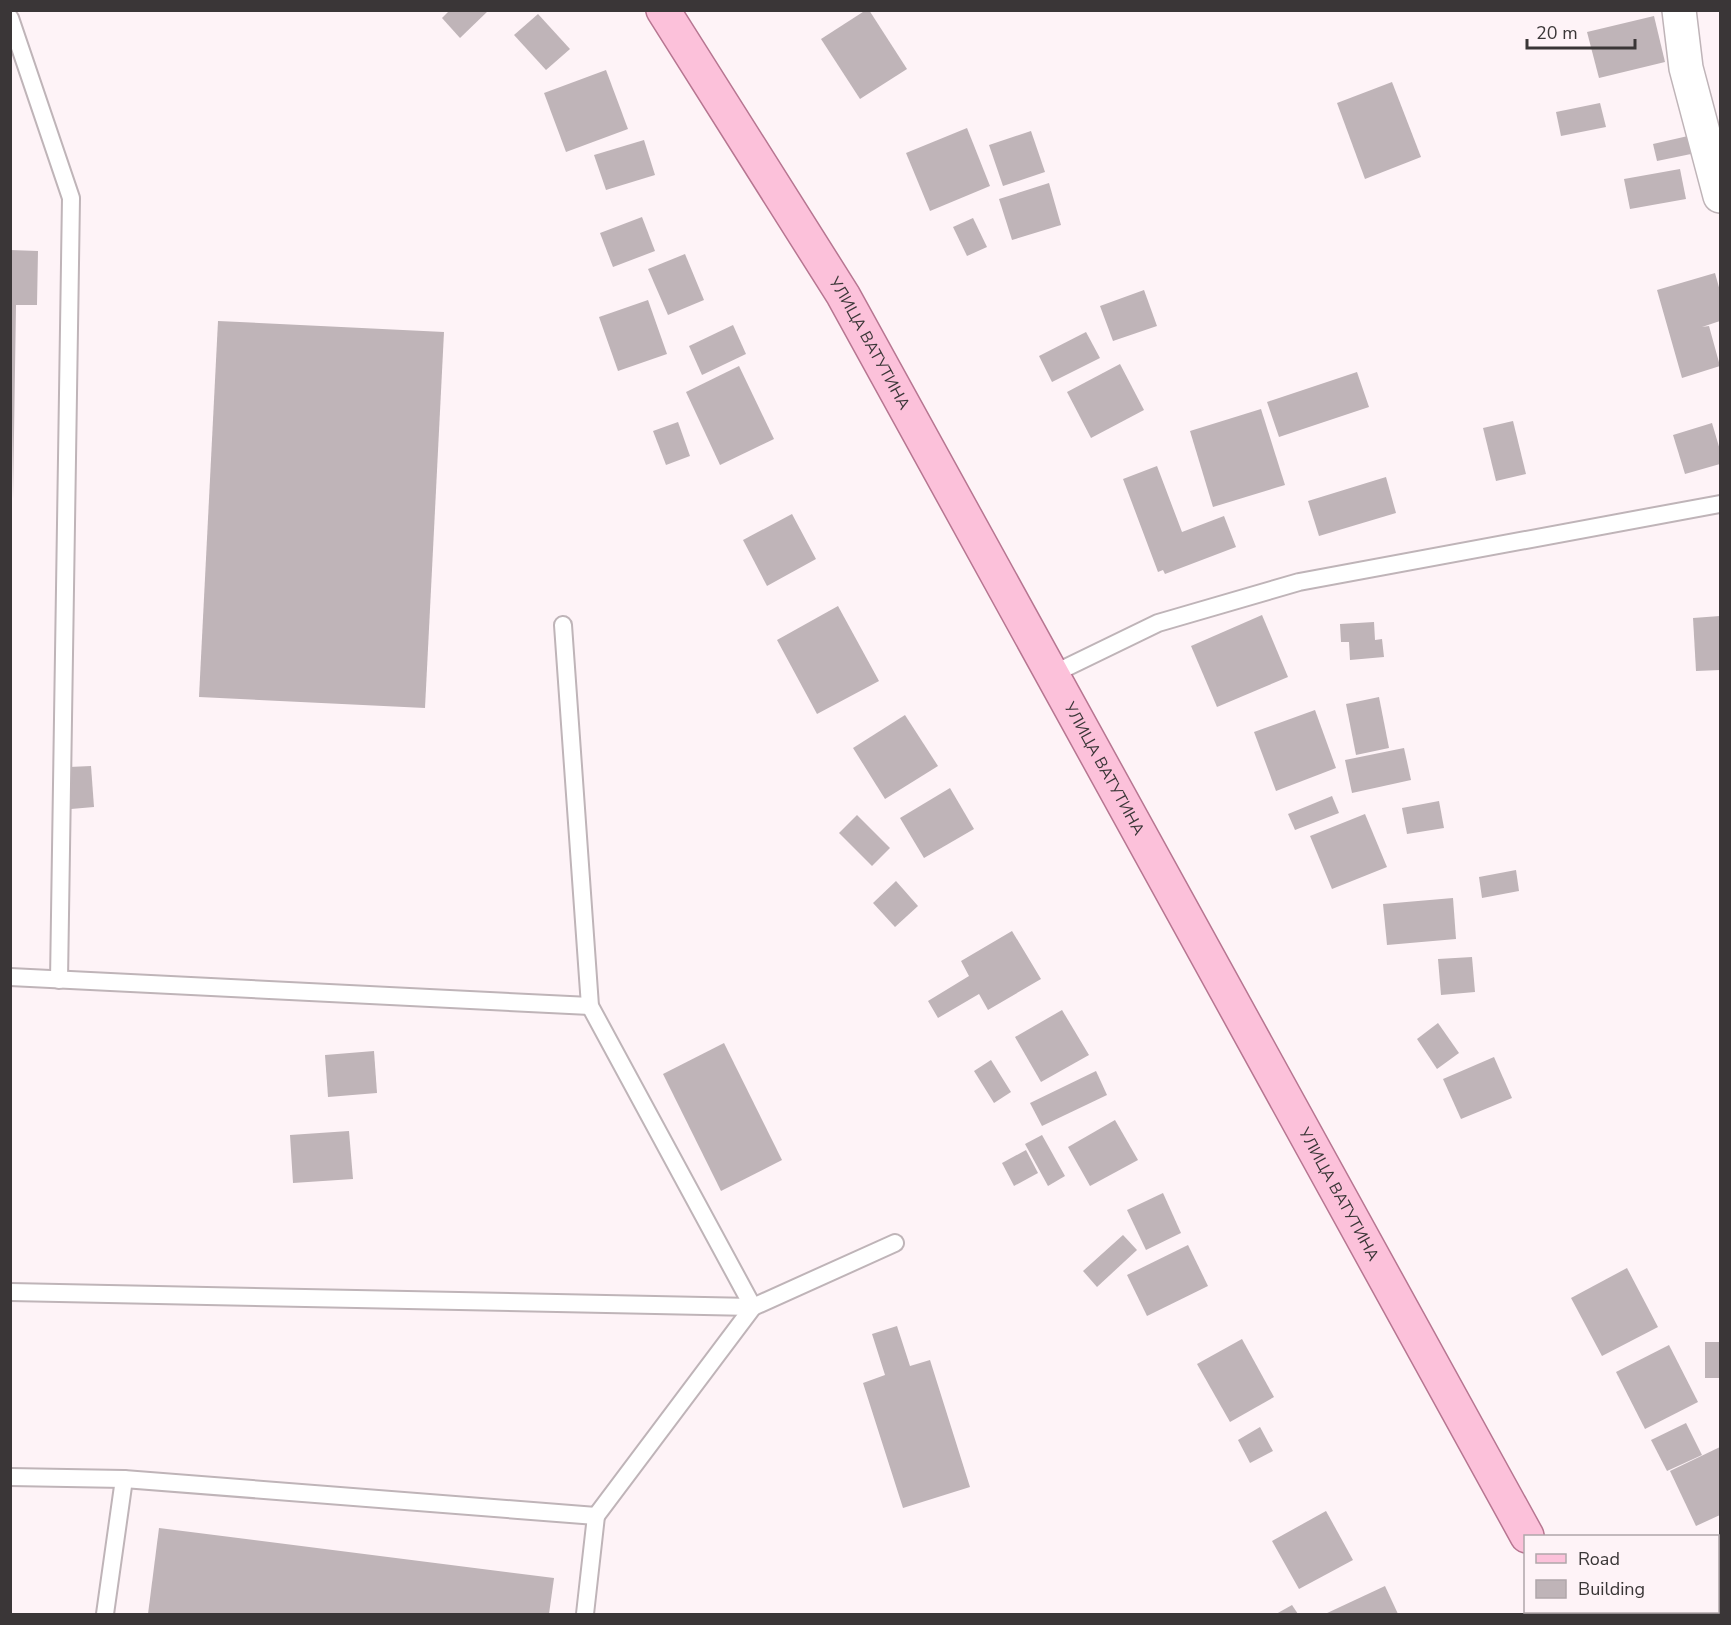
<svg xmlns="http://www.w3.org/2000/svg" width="1731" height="1625" font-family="'Nunito Sans',sans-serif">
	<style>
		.building { fill: #bfb4b8 }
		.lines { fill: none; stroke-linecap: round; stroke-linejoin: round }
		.lane-casing { stroke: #bfb4b8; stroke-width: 20 }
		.street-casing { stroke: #bfb4b8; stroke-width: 36 }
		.primary-casing { stroke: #b77691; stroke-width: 36 }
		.lane { stroke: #fff; stroke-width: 16 }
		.street { stroke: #fff; stroke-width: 33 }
		.primary { stroke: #fcc1da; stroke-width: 33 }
		.labels { text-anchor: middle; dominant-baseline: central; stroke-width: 5; stroke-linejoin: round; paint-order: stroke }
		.street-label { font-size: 16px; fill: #3a3637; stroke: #fef3f7 }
	</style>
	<rect width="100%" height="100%" fill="#fef3f7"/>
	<g class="building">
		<path d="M450 10H489L460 38 442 18Z"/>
		<path d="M866 10H869L907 69 860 99 821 39Z"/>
		<path d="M538 14 570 49 546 70 514 35Z"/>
		<path d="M1654 16 1665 62 1599 78 1587 32Z"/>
		<path d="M606 70 628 129 566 152 544 93Z"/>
		<path d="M1392 82 1421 157 1365 179 1337 103Z"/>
		<path d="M1600 103 1606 127 1561 136 1556 112Z"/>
		<path d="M967 128 990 186 930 211 906 153Z"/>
		<path d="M1031 131 1045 172 1003 186 989 145Z"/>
		<path d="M1688 136 1691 154 1657 161 1653 144Z"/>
		<path d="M644 140 655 175 606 190 594 155Z"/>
		<path d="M1680 169 1686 199 1630 209 1624 179Z"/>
		<path d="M1049 183 1061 225 1012 240 999 199Z"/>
		<path d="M642 217 655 251 613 267 600 233Z"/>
		<path d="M973 218 987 247 967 256 953 227Z"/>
		<path d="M10 250 38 251 37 305H16L13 499Z"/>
		<path d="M685 254 704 300 668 315 648 269Z"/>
		<path d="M1715 273 1720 291V321L1702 327 1709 326 1720 366 1682 378 1657 290Z"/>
		<path d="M1144 290 1157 326 1113 341 1100 306Z"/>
		<path d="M648 300 667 354 618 371 599 317Z"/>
		<path d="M218 321 444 332 425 708 199 697Z"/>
		<path d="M733 325 746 354 702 375 689 346Z"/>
		<path d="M1086 332 1100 358 1052 382 1039 356Z"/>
		<path d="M1120 364 1144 410 1091 438 1067 392Z"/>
		<path d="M739 366 774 439 720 465 686 392Z"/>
		<path d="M1357 372 1369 407 1279 437 1267 402Z"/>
		<path d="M1261 409 1285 485 1213 507 1190 431Z"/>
		<path d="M1513 421 1526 474 1496 481 1483 428Z"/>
		<path d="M678 422 690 456 666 465 653 431Z"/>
		<path d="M1712 423 1720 450V464L1685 474 1673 435Z"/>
		<path d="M1157 466 1182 532 1224 516 1236 547 1165 574 1163 570 1158 572 1123 479Z"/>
		<path d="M1386 477 1396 513 1319 536 1308 501Z"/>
		<path d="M792 514 816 559 767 586 743 540Z"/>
		<path d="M838 606 879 681 817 714 777 640Z"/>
		<path d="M1262 615 1288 677 1217 707 1191 646Z"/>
		<path d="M1720 616V670L1696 671 1693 618Z"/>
		<path d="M1374 622 1375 640 1382 639 1384 657 1350 660 1349 642H1341L1340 624Z"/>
		<path d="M1379 697 1389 748 1356 755 1346 704Z"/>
		<path d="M1315 710 1336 768 1276 791 1254 732Z"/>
		<path d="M905 715 938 766 885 799 853 748Z"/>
		<path d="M1404 748 1411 780 1352 793 1345 760Z"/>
		<path d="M91 766 94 807 71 809 69 767Z"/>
		<path d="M950 788 974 829 924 858 900 818Z"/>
		<path d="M1332 796 1339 813 1295 830 1288 814Z"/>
		<path d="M1439 801 1444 828 1407 834 1402 808Z"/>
		<path d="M1365 814 1387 867 1332 889 1310 836Z"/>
		<path d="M857 815 890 848 872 866 839 833Z"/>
		<path d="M1516 870 1519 891 1482 898 1479 877Z"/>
		<path d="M896 881 918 906 895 927 873 903Z"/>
		<path d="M1453 898 1456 939 1387 945 1383 904Z"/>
		<path d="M1012 931 1041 979 988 1010 979 994 938 1018 928 1001 969 976 961 961Z"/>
		<path d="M1472 957 1475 992 1441 995 1438 959Z"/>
		<path d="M1062 1010 1089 1055 1041 1082 1015 1037Z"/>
		<path d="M1438 1023 1459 1053 1437 1069 1417 1039Z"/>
		<path d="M724 1043 782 1160 721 1191 663 1074Z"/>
		<path d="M374 1051 377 1093 328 1097 325 1055Z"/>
		<path d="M1494 1057 1512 1098 1461 1119 1443 1079Z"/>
		<path d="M991 1060 1011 1092 994 1103 974 1071Z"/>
		<path d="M1096 1071 1107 1095 1042 1126 1030 1103Z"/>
		<path d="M1115 1120 1138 1160 1090 1186 1068 1147Z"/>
		<path d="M349 1131 353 1179 293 1183 290 1135Z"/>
		<path d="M1042 1135 1065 1176 1048 1186 1025 1144Z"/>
		<path d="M1026 1150 1038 1173 1014 1186 1002 1163Z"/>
		<path d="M1163 1193 1181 1233 1146 1250 1127 1210Z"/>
		<path d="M1123 1235 1137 1250 1097 1287 1083 1271Z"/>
		<path d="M1188 1245 1208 1286 1147 1316 1127 1275Z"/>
		<path d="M1627 1268 1658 1327 1602 1356 1571 1298Z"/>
		<path d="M897 1326 910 1366 930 1360 970 1487 903 1508 863 1383 885 1375 872 1334Z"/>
		<path d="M1242 1339 1274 1397 1230 1422 1197 1364Z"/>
		<rect x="1705" y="1342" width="15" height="36"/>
		<path d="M1669 1345 1698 1402 1645 1429 1616 1372Z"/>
		<path d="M1686 1423 1702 1455 1667 1471 1651 1440Z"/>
		<path d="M1260 1427 1273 1451 1250 1463 1238 1440Z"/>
		<path d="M1720 1447V1515L1696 1526 1670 1471Z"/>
		<path d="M1326 1511 1353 1560 1299 1589 1272 1541Z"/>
		<path d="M159 1528 554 1578 549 1614H148Z"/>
		<path d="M1720 1539V1583L1718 1576V1540Z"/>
		<path d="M1385 1586 1398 1614H1325Z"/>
		<path d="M1292 1605 1298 1614H1276Z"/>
	</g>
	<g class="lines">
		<defs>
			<g id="lane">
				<path d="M10 18 71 198 59 980"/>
				<path d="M1053 674 1158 623 1299 582 1720 504"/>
				<path d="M10 977 590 1006"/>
				<path d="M10 1292 753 1307 895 1243"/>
				<path d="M10 1477 124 1479 596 1516 753 1307 590 1006 563 625"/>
				<path d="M105 1614 124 1479"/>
				<path d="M585 1614 596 1516"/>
			</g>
			<path id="street" d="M1679 10 1686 68 1720 196"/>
			<g id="primary">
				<path id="s1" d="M663 10 843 295 1527 1536"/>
				<path d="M1567 1612 1569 1614"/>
			</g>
		</defs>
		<use href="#lane" class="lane-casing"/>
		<use href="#street" class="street-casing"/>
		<use href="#primary" class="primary-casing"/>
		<use href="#lane" class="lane"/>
		<use href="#street" class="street"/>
		<use href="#primary" class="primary"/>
	</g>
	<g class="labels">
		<g class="street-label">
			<text stroke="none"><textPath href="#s1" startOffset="392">УЛИЦА ВАТУТИНА</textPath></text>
			<text stroke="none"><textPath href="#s1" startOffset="878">УЛИЦА ВАТУТИНА</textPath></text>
			<text stroke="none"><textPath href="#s1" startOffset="1364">УЛИЦА ВАТУТИНА</textPath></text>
		</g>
	</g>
	<rect width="1731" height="1625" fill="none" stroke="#3a3637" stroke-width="24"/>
	<rect x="1524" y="1535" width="195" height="78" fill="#fef3f7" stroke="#b0a7aa" stroke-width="1.5"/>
	<rect x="1536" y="1554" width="30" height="9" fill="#fcc1da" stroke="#b0a7aa" stroke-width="1.5"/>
	<text x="1578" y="1565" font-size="18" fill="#3a3637">Road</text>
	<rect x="1536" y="1580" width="30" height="18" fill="#bfb4b8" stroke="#b0a7aa" stroke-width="1.5"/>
	<text x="1578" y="1595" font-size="18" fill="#3a3637">Building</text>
	<path d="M1527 39v9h108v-9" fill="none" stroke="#3a3637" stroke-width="3"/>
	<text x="1536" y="39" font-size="18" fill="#3a3637" stroke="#fef3f7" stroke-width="4.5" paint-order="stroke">20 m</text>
</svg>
